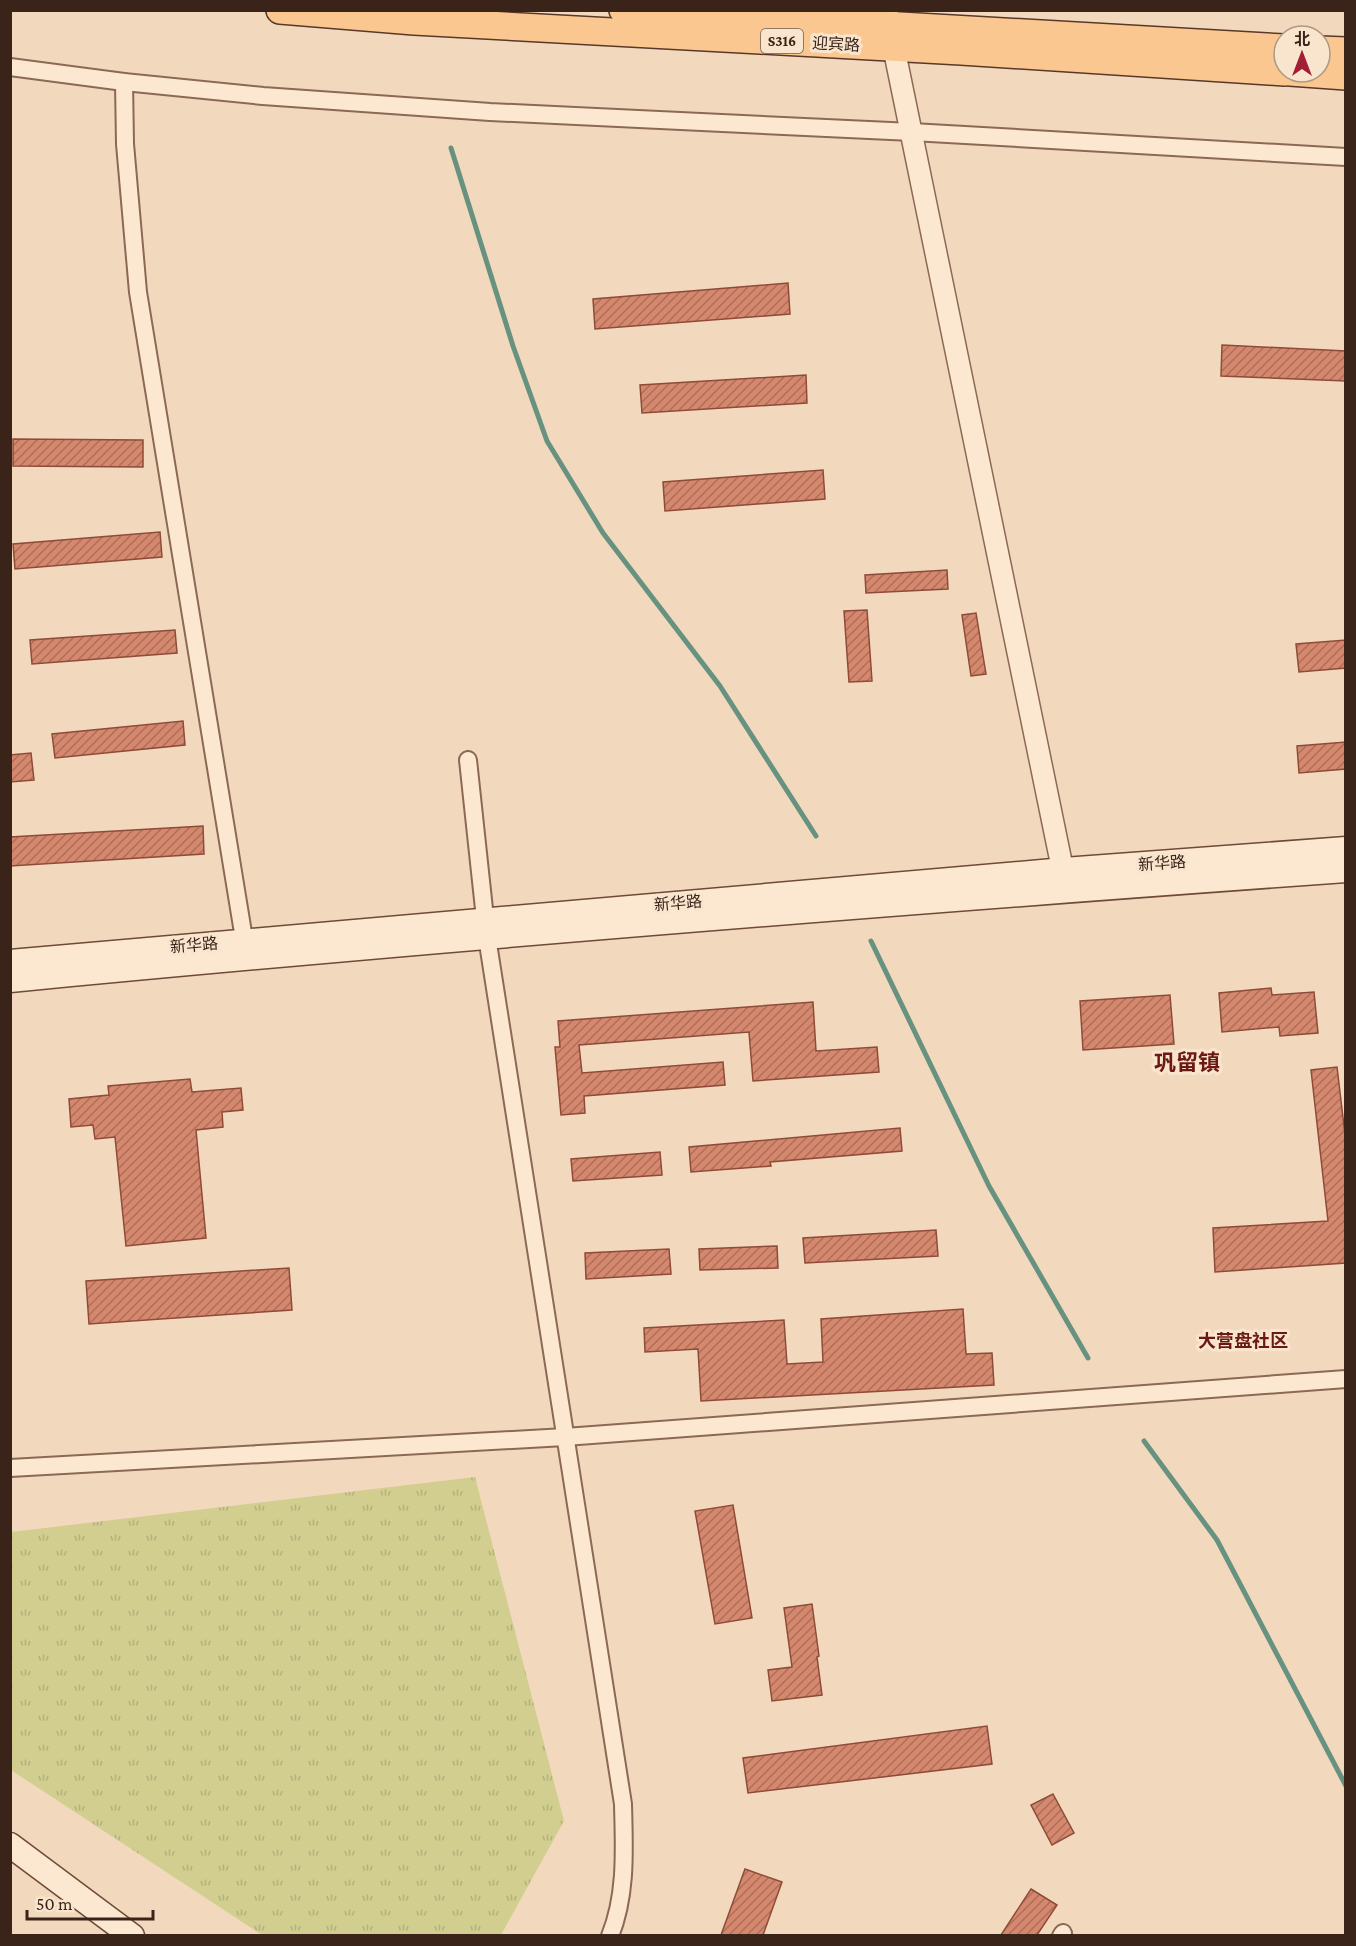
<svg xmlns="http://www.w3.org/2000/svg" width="1356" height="1946" font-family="'Crimson Pro','Noto Sans SC',serif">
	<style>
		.park { fill: url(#park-tufts) }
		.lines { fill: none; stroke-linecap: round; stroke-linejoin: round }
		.stream { stroke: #679280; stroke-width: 5 }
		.building { fill: url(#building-hatch); stroke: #8e4b37; stroke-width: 1.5 }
		.minor-casing { stroke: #8c6954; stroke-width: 20 }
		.tertiary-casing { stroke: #8c6954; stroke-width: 24 }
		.secondary-casing { stroke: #6e4a37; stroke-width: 27 }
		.primary-casing { stroke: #593829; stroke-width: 30 }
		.minor { stroke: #fce8d1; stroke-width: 16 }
		.tertiary { stroke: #fce8d1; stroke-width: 21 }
		.secondary { stroke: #fce8d1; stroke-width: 24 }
		.primary { stroke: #fbc790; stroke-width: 27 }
		.labels { text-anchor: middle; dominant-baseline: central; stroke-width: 6; stroke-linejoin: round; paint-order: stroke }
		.shield { fill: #f9e5cd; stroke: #735e50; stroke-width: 1.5 }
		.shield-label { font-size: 15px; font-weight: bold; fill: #3a241a }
		.street-label { font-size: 16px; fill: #3a241a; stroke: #f9e5cd }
		.neighbourhood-label { font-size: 18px; font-weight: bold; fill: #6b1915; stroke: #f9e5cd }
		.district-label { font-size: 22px; font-weight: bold; fill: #6b1915; stroke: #f9e5cd }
	</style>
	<defs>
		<pattern id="park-tufts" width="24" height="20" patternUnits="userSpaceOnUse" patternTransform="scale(1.5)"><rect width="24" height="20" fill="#d1ce90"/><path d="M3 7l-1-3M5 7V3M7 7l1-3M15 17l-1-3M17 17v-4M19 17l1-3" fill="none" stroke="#b4b17c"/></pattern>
		<pattern id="building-hatch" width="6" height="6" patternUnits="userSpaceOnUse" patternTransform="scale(1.5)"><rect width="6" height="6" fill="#d5886e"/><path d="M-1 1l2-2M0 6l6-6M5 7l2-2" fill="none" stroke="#ae6f5a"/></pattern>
	</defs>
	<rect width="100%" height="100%" fill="#f2d9bd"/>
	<path class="park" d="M475 1477 564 1821 501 1935H262L11 1770V1532Z"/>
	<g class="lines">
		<g class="stream">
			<path d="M451 148 513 346 547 441 603 533 720 686 816 836"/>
			<path d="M871 941 989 1186 1088 1358"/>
			<path d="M1144 1441 1217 1540 1346 1786"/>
		</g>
	</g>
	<g class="building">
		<path d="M788 283 790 314 595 329 593 299Z"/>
		<path d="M1222 345 1346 351V381L1221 376Z"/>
		<path d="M806 375 807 403 642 413 640 385Z"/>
		<path d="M13 439 143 440V467L13 466Z"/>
		<path d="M823 470 825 499 665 511 663 482Z"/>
		<path d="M160 532 162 557 15 569 13 544Z"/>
		<path d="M947 570 948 589 866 593 865 575Z"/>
		<path d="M867 610 872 681 849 682 844 611Z"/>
		<path d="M976 613 986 674 971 676 962 615Z"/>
		<path d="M175 630 177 653 32 664 30 640Z"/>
		<path d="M1346 640V668L1299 672 1296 644Z"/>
		<path d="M183 721 185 745 55 758 52 734Z"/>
		<path d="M1346 742V769L1299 773 1297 746Z"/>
		<path d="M31 753 34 780 10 782V755Z"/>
		<path d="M203 826 204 854 10 866V837Z"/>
		<path d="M1271 988 1272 995 1314 992 1318 1033 1280 1036 1279 1027 1222 1032 1219 993Z"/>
		<path d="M1170 995 1174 1044 1083 1050 1080 1001Z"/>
		<path d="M813 1002 816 1051 877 1047 879 1072 753 1081 749 1032 579 1045 582 1073 723 1062 725 1085 584 1096 585 1113 561 1115 555 1047H560L558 1021Z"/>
		<path d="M1337 1067 1346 1143V1263L1215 1272 1213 1228 1328 1221 1311 1070Z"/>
		<path d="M190 1079 192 1092 241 1088 243 1110 222 1112 223 1127 196 1130 206 1238 126 1246 115 1137 95 1139 93 1125 71 1127 69 1099 109 1095 108 1086Z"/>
		<path d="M900 1128 902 1151 770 1162 771 1166 691 1172 689 1147Z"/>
		<path d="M660 1152 662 1175 573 1181 571 1159Z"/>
		<path d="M936 1230 938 1256 805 1263 803 1238Z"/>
		<path d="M777 1246 778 1268 700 1270 699 1249Z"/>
		<path d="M669 1249 671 1274 586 1279 585 1253Z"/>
		<path d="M289 1268 292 1310 89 1324 86 1281Z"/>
		<path d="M963 1309 966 1354 992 1353 994 1385 701 1401 698 1349 645 1352 644 1328 784 1320 787 1364 823 1362 821 1319Z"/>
		<path d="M733 1505 752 1618 715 1624 695 1511Z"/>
		<path d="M812 1604 819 1656 817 1657 822 1695 772 1701 768 1670 792 1667 784 1608Z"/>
		<path d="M987 1726 992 1764 748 1793 743 1758Z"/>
		<path d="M1053 1794 1074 1833 1052 1845 1031 1805Z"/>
		<path d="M745 1869 782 1882 763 1935H721Z"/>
		<path d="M1031 1889 1057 1905 1037 1935H1001Z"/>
	</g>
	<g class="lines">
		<defs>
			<g id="minor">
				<path d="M10 67 124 82 263 96 490 112 912 132 1346 157"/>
				<path d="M124 82 125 144 138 292 246 951"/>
				<path d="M468 760 487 937 623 1804C624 1848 627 1894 610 1936"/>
				<path d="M10 1468 565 1437 1346 1379"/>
				<path d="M1061 1936 1063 1933"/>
			</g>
			<path id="tertiary" d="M886 10 1066 886"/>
			<g id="secondary">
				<path d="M10 962 1064 870 1346 849"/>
				<path d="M10 980C455 937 900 902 1346 870"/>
				<path d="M10 1845 132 1936"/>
			</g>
			<g id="primary">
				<path d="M280 10 414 21 961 51 1284 72"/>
				<path d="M623 10 1284 48"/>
				<path d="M1320 50 1346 51"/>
				<path d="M1290 72 1346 76"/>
			</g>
		</defs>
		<use href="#minor" class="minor-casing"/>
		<use href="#tertiary" class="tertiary-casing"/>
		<use href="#secondary" class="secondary-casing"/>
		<use href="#primary" class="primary-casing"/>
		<use href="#minor" class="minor"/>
		<use href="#tertiary" class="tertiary"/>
		<use href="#secondary" class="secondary"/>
		<use href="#primary" class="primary"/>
	</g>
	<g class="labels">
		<rect class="shield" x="761" y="29" width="42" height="24" rx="4.5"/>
		<g class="shield-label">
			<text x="782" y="41">S316</text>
		</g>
		<g class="street-label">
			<text transform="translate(836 44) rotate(3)">迎宾路</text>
			<text transform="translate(1162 863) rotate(-4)">新华路</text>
			<text transform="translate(678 903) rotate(-5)">新华路</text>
			<text transform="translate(194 945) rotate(-5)">新华路</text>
		</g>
		<g class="neighbourhood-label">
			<text x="1243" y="1341">大营盘社区</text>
		</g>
		<g class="district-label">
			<text x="1187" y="1062">巩留镇</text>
		</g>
	</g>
	<rect width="1356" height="1946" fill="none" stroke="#3a241a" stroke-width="24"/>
	<g transform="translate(1302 54)"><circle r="28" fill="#f9e5cd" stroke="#ad9885" stroke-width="1.5"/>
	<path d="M0-4.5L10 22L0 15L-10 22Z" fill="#a11e34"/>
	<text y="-9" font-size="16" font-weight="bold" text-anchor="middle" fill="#3a241a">北</text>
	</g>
	<path d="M27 1910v9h126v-9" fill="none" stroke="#3a241a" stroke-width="3"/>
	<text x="36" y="1910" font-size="18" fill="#3a241a" stroke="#f9e5cd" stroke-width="4.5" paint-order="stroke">50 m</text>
</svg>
